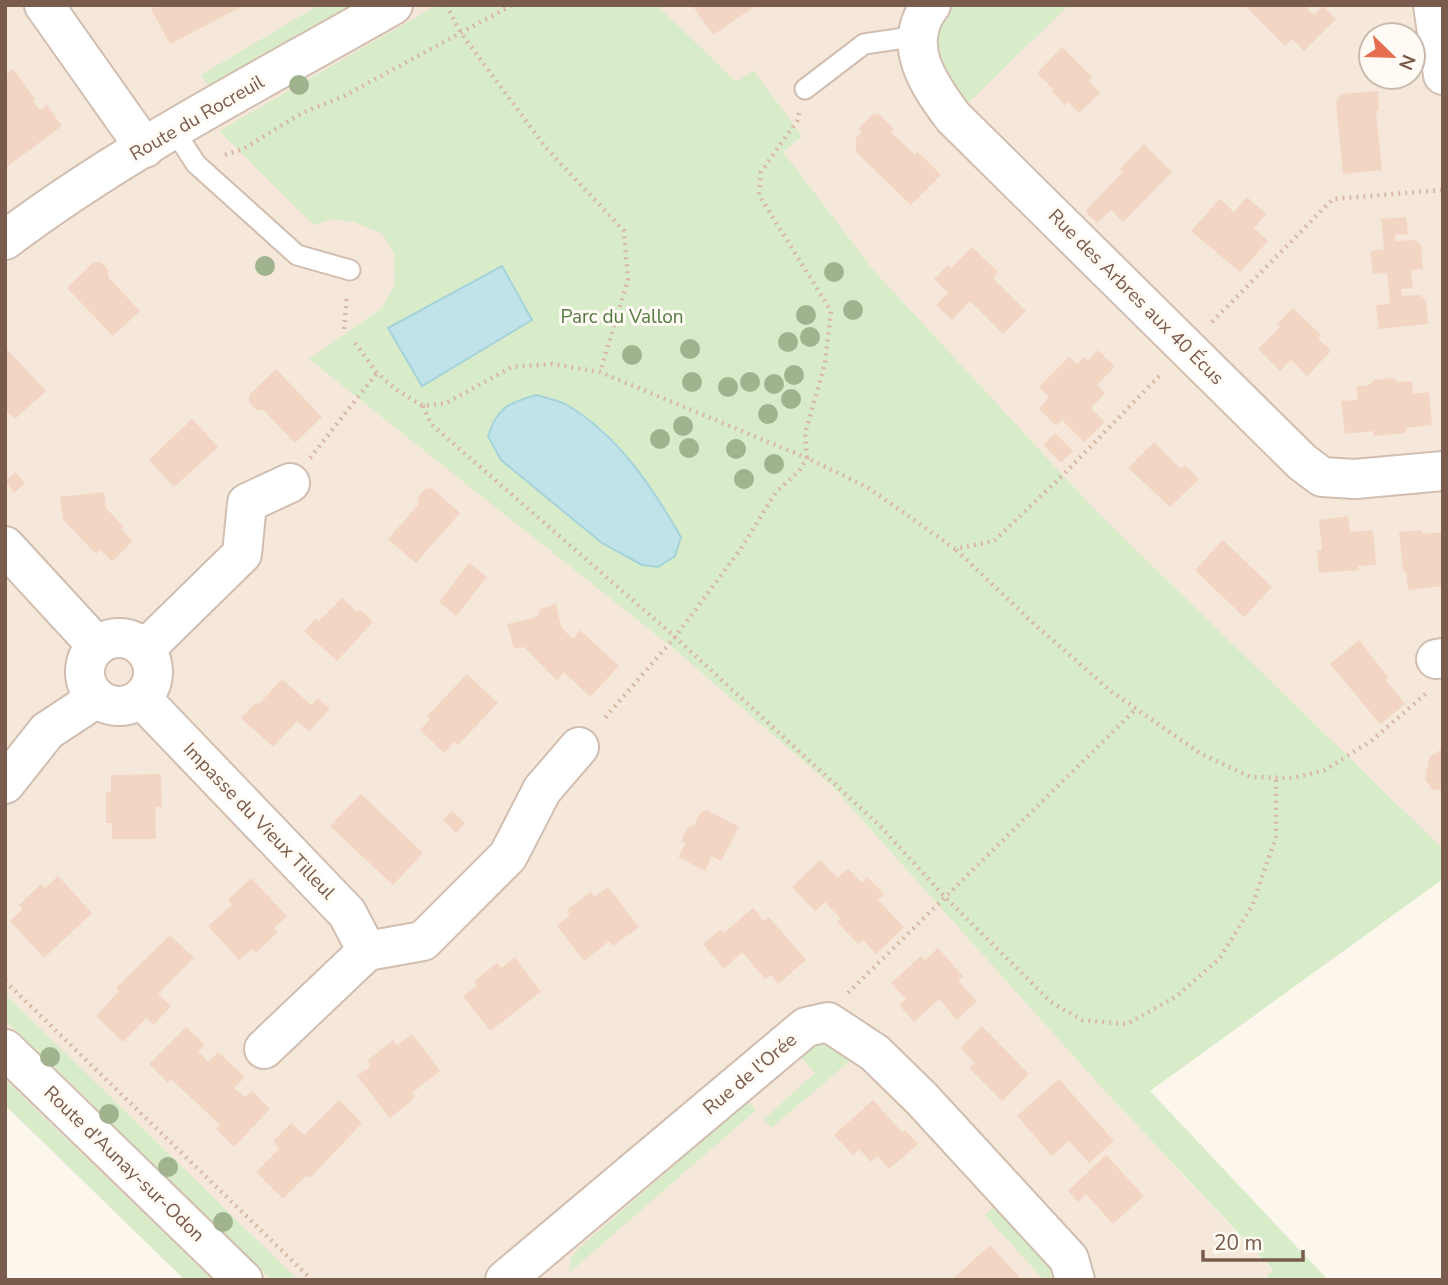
<svg xmlns="http://www.w3.org/2000/svg" width="1448" height="1285" font-family="'Nunito Sans',sans-serif">
	<style>
		.residential { fill: #f5e8da; fill-rule: evenodd }
		.green { fill: #d8ecc9 }
		.water { fill: #bfe3e8; stroke: #a5d3da; stroke-width: 2 }
		.building { fill: #f3d5c3 }
		.lines { fill: none; stroke-linecap: round; stroke-linejoin: round }
		.service-casing { stroke: #d1beb0; stroke-width: 23 }
		.minor-casing { stroke: #d1beb0; stroke-width: 42 }
		.tertiary-casing { stroke: #d1beb0; stroke-width: 42 }
		.path { stroke: #d9b8a5; stroke-width: 4.5; stroke-dasharray: 2 5; stroke-linecap: butt }
		.service { stroke: #fff; stroke-width: 19 }
		.minor { stroke: #fff; stroke-width: 38 }
		.tertiary { stroke: #fff; stroke-width: 38 }
		.tree { fill: #a0b28e }
		.labels { text-anchor: middle; dominant-baseline: central; stroke-width: 6; stroke-linejoin: round; paint-order: stroke }
		.street-label { font-size: 19px; fill: #7a5c4d; stroke: #fffaf3 }
		.park-label { font-size: 19px; fill: #537a41; stroke: #fffaf3 }
	</style>
	<rect width="100%" height="100%" fill="#fdf6ec"/>
	<path class="residential" d="M5 5H1443V850L1103 1089 1273 1271 1263 1280H185L5 1105ZM1371 35H1413V77H1371Z"/>
	<g class="green">
		<path d="M319 5H350L210 88 201 75Z"/>
		<path d="M437 5H657L736 82 754 71 802 136 783 152 875 272 1097 512 1443 849V879L1150 1091 1328 1280H1264L1273 1270 1103 1089 832 786 679 653 309 359 382 308 395 284 394 253 382 233 353 222 332 219 314 225 219 131Z"/>
		<path d="M949 5H1069L967 104C943 78 924 37 949 5Z"/>
		<path d="M5 994 298 1280H272L5 1020Z"/>
		<path d="M820 1042 832 1043 851 1060 771 1128 764 1119 815 1073 800 1056 812 1045Z"/>
		<path d="M5 1080 213 1280H185L5 1105Z"/>
		<path d="M748 1101 756 1110 569 1273 571 1258 578 1249Z"/>
		<path d="M996 1205 1057 1272 1059 1280H1044L985 1215Z"/>
	</g>
	<g class="water">
		<path d="M502 266 532 320 422 386 388 328Z"/>
		<path d="M536 395C546 398 558 400 567 405 618 435 652 487 681 537L675 556 658 567 642 565 602 543 501 460 488 436C497 408 508 403 536 395Z"/>
	</g>
	<g class="building">
		<path d="M159 5H245L170 44 151 9Z"/>
		<path d="M692 5H757L713 35Z"/>
		<path d="M1244 5H1304L1314 15 1323 6 1336 19 1304 51 1292 39 1285 46Z"/>
		<path d="M1062 47 1092 77 1089 81 1100 93 1079 113 1068 102 1065 105 1052 92 1054 90 1037 73Z"/>
		<path d="M13 69 35 99 33 101 40 110 47 105 62 126 5 168V75Z"/>
		<path d="M1378 91 1379 111H1376L1382 170 1343 174 1336 102 1341 94Z"/>
		<path d="M879 114 894 129 891 132 915 155 918 152 941 175 911 205 856 152V138L862 132 858 129 872 115Z"/>
		<path d="M1144 144 1172 172 1123 222 1111 210 1097 223 1085 211 1123 172 1120 169Z"/>
		<path d="M1247 197 1266 214 1254 228 1268 241 1240 272 1191 231 1220 199 1234 212Z"/>
		<path d="M1406 217 1408 234 1395 235 1396 241 1414 240 1421 245 1423 269 1411 270 1413 288 1401 289 1402 296 1420 295 1426 300 1428 324 1379 329 1376 305 1390 304 1389 291 1387 273 1373 274 1370 251 1384 249 1381 219Z"/>
		<path d="M972 247 998 272 993 278 1026 311 1003 334 970 301 952 320 936 305 948 293 934 279 948 265 951 268Z"/>
		<path d="M94 262H101L108 270V277L140 311 113 336 67 288Z"/>
		<path d="M1293 308 1321 335 1318 338 1331 351 1307 376 1291 360 1280 371 1258 349 1280 327 1277 324Z"/>
		<path d="M5 347 46 391 15 419 5 409Z"/>
		<path d="M1098 350 1115 367 1097 385 1105 393 1091 408 1105 422 1084 442 1062 420 1056 426 1039 409 1049 397 1039 387 1069 357 1077 364 1084 357 1088 361Z"/>
		<path d="M276 369 322 417 295 443 263 410H256L249 402V395Z"/>
		<path d="M1393 378 1399 382 1412 381 1413 394 1429 392 1432 425 1405 428 1406 433 1373 436V431L1345 434 1341 401 1358 400 1356 387 1369 385 1374 380Z"/>
		<path d="M192 419 218 447 174 487 149 460Z"/>
		<path d="M1055 433 1073 451 1061 463 1043 445Z"/>
		<path d="M1154 442 1181 469 1185 465 1199 479 1170 507 1128 468Z"/>
		<path d="M15 472 25 483 14 493 5 481Z"/>
		<path d="M432 488 460 513 416 563 388 539 419 504 418 497 425 489Z"/>
		<path d="M104 492 106 508 124 527 121 529 133 541 112 562 101 550 96 554 63 520 60 497Z"/>
		<path d="M1348 516 1350 532 1373 530 1376 565 1358 566 1359 570 1319 573 1317 550H1322L1319 520Z"/>
		<path d="M1422 530 1423 534 1443 532V563H1441L1443 586 1408 590 1406 571H1403L1399 532Z"/>
		<path d="M1223 540 1272 587 1244 617 1195 570Z"/>
		<path d="M469 563 487 577 456 616 439 602Z"/>
		<path d="M342 598 356 611H362L373 622 337 661 304 631 316 618 319 621Z"/>
		<path d="M556 604 561 627 573 639 580 630 619 666 590 697 564 672 557 681 524 647 514 649 507 624 537 617 540 609Z"/>
		<path d="M1359 640 1389 678 1386 680 1405 704 1380 724 1330 664Z"/>
		<path d="M467 674 498 703 458 745 454 742 444 753 420 730 430 719 427 716Z"/>
		<path d="M282 679 311 705 318 698 330 709 309 731 297 721 273 747 241 718 256 702 258 705Z"/>
		<path d="M1443 748V791L1432 789 1425 780 1429 758Z"/>
		<path d="M161 774 162 807H155L156 839H112V823H106V792H111V775Z"/>
		<path d="M361 794 423 853 393 885 330 826Z"/>
		<path d="M707 810 739 827 721 861 712 856 705 871 678 857 686 843 681 841 688 827 694 825 701 812Z"/>
		<path d="M452 811 465 823 456 833 443 820Z"/>
		<path d="M820 860 838 878 848 868 862 883 867 877 884 894 878 900 904 927 876 954 863 940 858 944 837 922 841 919 825 902 815 911 792 887Z"/>
		<path d="M58 876 92 913 44 958 10 921 23 909 19 905 41 884 45 888Z"/>
		<path d="M251 878 287 916 274 928 278 932 256 953 252 949 239 960 208 926 232 905 228 900Z"/>
		<path d="M608 887 639 927 613 946 609 941 584 961 557 926 570 915 567 910 591 892 594 897Z"/>
		<path d="M753 908 764 921 769 917 806 960 778 984 771 975 765 979 742 952 724 969 703 944 721 929 724 933Z"/>
		<path d="M170 935 194 958 158 994 171 1006 154 1025 146 1018 123 1042 96 1016 119 991 116 988Z"/>
		<path d="M938 948 963 976 958 981 977 1001 957 1020 939 999 914 1022 899 1005 906 999 891 983 921 956 925 960Z"/>
		<path d="M515 957 541 992 490 1031 463 996 477 986 474 981 497 963 501 968Z"/>
		<path d="M982 1026 1029 1074 1002 1101 969 1068 975 1063 960 1048Z"/>
		<path d="M186 1027 205 1045 198 1051 208 1062 218 1052 245 1077 234 1088 245 1097 252 1091 270 1109 234 1147 216 1129 220 1125 171 1079 168 1083 149 1064Z"/>
		<path d="M412 1034 440 1071 412 1093 415 1098 390 1118 357 1076 371 1066 367 1061 393 1040 397 1045Z"/>
		<path d="M1059 1079 1114 1141 1089 1163 1069 1141 1052 1156 1017 1116Z"/>
		<path d="M339 1100 362 1123 310 1178 307 1175 283 1199 256 1172 279 1149 273 1141 291 1123 304 1135Z"/>
		<path d="M873 1100 902 1132 905 1130 918 1144 889 1169 878 1156 871 1162 859 1149 853 1155 834 1135Z"/>
		<path d="M1106 1155 1144 1196 1113 1224 1086 1194 1078 1202 1068 1191Z"/>
		<path d="M990 1245 1022 1280H952Z"/>
	</g>
	<g class="lines">
		<defs>
			<g id="service">
				<path d="M805 89 864 44 918 36"/>
				<path d="M174 130 196 164 297 255 350 270"/>
			</g>
			<g id="minor">
				<path d="M44 5 145 148"/>
				<path d="M931 5C900 44 929 85 953 117L1302 462 1322 477 1355 479 1443 471"/>
				<path d="M1433 5 1443 75"/>
				<path d="M5 240C124 150 264 79 393 5"/>
				<path d="M5 546 97 646"/>
				<circle cx="119" cy="672" r="34"/>
				<path d="M145 649 242 554 247 503 290 483"/>
				<path d="M1436 659 1443 658"/>
				<path d="M141 698 347 913 367 951 264 1049"/>
				<path d="M5 784 47 731 97 698"/>
				<path d="M367 951 423 941 508 856 542 790 579 747"/>
				<path d="M505 1280 806 1027 828 1022 875 1053 922 1099 1069 1259 1075 1280"/>
			</g>
			<path id="tertiary" d="M5 1049 243 1280"/>
		</defs>
		<use href="#service" class="service-casing"/>
		<use href="#minor" class="minor-casing"/>
		<use href="#tertiary" class="tertiary-casing"/>
		<g class="path">
			<path d="M446 5 461 33 546 148 624 231 628 280 600 372"/>
			<path d="M799 113 797 121 761 172 759 195 831 311 825 363 805 434 807 458 867 487 955 549 994 541 1065 473 1162 373"/>
			<path d="M225 155 243 149 304 112 344 96 512 5"/>
			<path d="M1212 322 1333 199 1443 190"/>
			<path d="M344 329 347 295"/>
			<path d="M355 343 377 373 397 390 423 406 446 403 512 367 552 364 600 372 807 458 799 471 776 492 740 550 675 637 603 720"/>
			<path d="M423 406 431 424 675 637 879 825 945 897 1051 1002 1082 1020 1127 1024 1177 996 1220 958 1252 906 1276 837V779"/>
			<path d="M310 458 377 373"/>
			<path d="M956 550 1033 623 1112 692 1201 754 1251 777 1293 778 1325 770 1371 741 1428 692"/>
			<path d="M5 981 312 1280"/>
			<path d="M848 993 1136 709"/>
		</g>
		<use href="#service" class="service"/>
		<use href="#minor" class="minor"/>
		<use href="#tertiary" class="tertiary"/>
	</g>
	<g class="tree">
		<circle cx="299" cy="85" r="10"/>
		<circle cx="265" cy="266" r="10"/>
		<circle cx="834" cy="272" r="10"/>
		<circle cx="853" cy="310" r="10"/>
		<circle cx="806" cy="315" r="10"/>
		<circle cx="810" cy="337" r="10"/>
		<circle cx="788" cy="342" r="10"/>
		<circle cx="690" cy="349" r="10"/>
		<circle cx="632" cy="355" r="10"/>
		<circle cx="794" cy="375" r="10"/>
		<circle cx="692" cy="382" r="10"/>
		<circle cx="750" cy="382" r="10"/>
		<circle cx="774" cy="384" r="10"/>
		<circle cx="728" cy="387" r="10"/>
		<circle cx="791" cy="399" r="10"/>
		<circle cx="768" cy="414" r="10"/>
		<circle cx="683" cy="426" r="10"/>
		<circle cx="660" cy="439" r="10"/>
		<circle cx="689" cy="448" r="10"/>
		<circle cx="736" cy="449" r="10"/>
		<circle cx="774" cy="464" r="10"/>
		<circle cx="744" cy="479" r="10"/>
		<circle cx="50" cy="1057" r="10"/>
		<circle cx="109" cy="1114" r="10"/>
		<circle cx="168" cy="1167" r="10"/>
		<circle cx="223" cy="1222" r="10"/>
	</g>
	<g class="labels">
		<g class="street-label">
			<text transform="translate(197 118) rotate(-30)">Route du Rocreuil</text>
			<text transform="translate(1136 297) rotate(45)">Rue des Arbres aux 40 Écus</text>
			<text transform="translate(259 821) rotate(46)">Impasse du Vieux Tilleul</text>
			<text transform="translate(750 1074) rotate(-40)">Rue de l'Orée</text>
			<text transform="translate(124 1164) rotate(44)">Route d'Aunay-sur-Odon</text>
		</g>
		<g class="park-label">
			<text x="622" y="317">Parc du Vallon</text>
		</g>
	</g>
	<rect width="1448" height="1285" fill="none" stroke="#7a5c4d" stroke-width="14"/>
	<g transform="translate(1392 56) rotate(113)"><circle r="33" fill="#fffaf3" stroke="#cabbb1" stroke-width="2"/>
	<path d="M0-5L12 26L0 18L-12 26Z" fill="#e76f51"/>
	<text y="-10" font-size="19" font-weight="bold" text-anchor="middle" fill="#7a5c4d">N</text>
	</g>
	<path d="M1203 1250v10h100v-10" fill="none" stroke="#7a5c4d" stroke-width="3.5"/>
	<text x="1214" y="1250" font-size="21" fill="#7a5c4d" stroke="#fffaf3" stroke-width="5" paint-order="stroke">20 m</text>
</svg>
